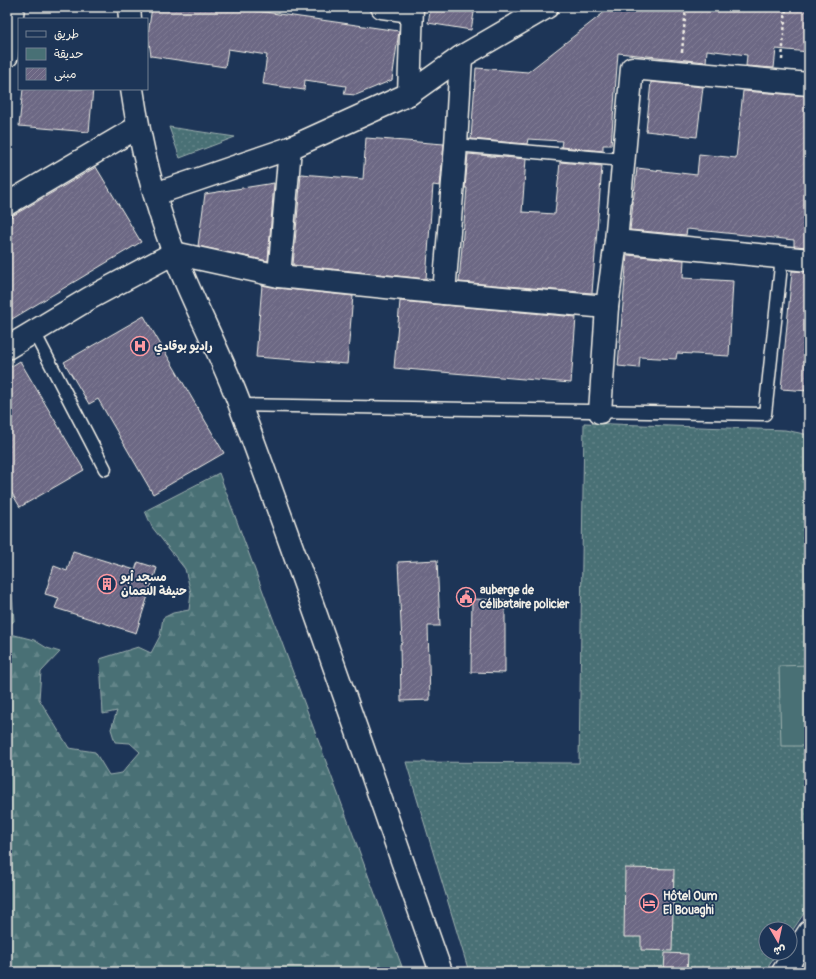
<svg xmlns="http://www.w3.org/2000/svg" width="816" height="979" font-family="Pangolin,'Playpen Sans Arabic',sans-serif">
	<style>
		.green { fill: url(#green-dots); stroke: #9eb0ae }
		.forest { fill: url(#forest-firs); stroke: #9eb0ae }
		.pitch { fill: #487075; stroke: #9eb0ae }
		.building { fill: url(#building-hatch); stroke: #f4f1e8 }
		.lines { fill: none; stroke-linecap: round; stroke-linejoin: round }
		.lane-casing { stroke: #f4f1e8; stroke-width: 15 }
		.street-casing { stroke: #f4f1e8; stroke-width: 25 }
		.secondary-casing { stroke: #f4f1e8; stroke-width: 25 }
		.path { stroke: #f4f1e8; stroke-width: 2.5; stroke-dasharray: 3 3; stroke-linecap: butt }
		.lane { stroke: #1d3557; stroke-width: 12 }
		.street { stroke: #1d3557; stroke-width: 22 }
		.secondary { stroke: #1d3557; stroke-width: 22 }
		.labels { text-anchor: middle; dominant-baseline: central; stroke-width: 3.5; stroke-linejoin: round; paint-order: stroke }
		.poi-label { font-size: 12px; font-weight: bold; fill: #f4f1e8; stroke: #1d3557; text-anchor: start }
	</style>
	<defs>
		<pattern id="green-dots" width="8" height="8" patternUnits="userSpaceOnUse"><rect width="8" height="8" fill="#487075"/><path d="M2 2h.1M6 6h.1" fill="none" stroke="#638589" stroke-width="1.8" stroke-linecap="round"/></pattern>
		<pattern id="forest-firs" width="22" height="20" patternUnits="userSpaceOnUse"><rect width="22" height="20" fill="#487075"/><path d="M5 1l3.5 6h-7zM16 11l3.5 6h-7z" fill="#638589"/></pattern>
		<pattern id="building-hatch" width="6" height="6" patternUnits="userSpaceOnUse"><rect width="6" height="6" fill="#6c6784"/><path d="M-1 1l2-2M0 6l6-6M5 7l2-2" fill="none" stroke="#827d95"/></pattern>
	</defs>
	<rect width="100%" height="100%" fill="#1d3557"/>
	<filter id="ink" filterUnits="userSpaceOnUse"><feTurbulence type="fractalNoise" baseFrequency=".025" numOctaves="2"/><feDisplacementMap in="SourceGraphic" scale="8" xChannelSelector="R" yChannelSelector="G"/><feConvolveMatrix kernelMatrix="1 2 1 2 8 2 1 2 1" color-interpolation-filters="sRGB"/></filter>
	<g filter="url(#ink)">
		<g class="green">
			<path d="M169 127 235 137 180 158Z"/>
			<path d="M584 423 785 430 809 435V906L790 934V929H766V953H777L764 972H469L406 762 579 763Z"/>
		</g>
		<g class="forest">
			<path d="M219 473 404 972H7V633L34 640 47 648 60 652 41 672 39 699 69 748 95 752 109 775 122 773 140 752 130 743 115 742 111 729 117 711 103 714 100 659 138 647 151 653 160 636 163 618 173 613 189 610 191 593 185 569 152 527 145 511Z"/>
			<path d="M7 594H12L14 621 7 627Z"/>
		</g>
		<path class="pitch" d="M809 665V746H781L779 666Z"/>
		<g class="building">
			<path d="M152 7H229L399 31 392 80 356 95 344 94 346 86 305 80 304 90 263 84 267 55 228 49 225 67 151 56 148 34Z"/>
			<path d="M431 7H475L471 30 428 23Z"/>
			<path d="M611 7H809V52L776 49 774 68 746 66 747 55 707 50 706 62 618 53 611 145H603V151L561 147 562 141 528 139 527 144 471 139 476 68 528 72Z"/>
			<path d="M651 82 703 87 697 137 646 131Z"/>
			<path d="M23 89H93L89 132 19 126Z"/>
			<path d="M743 91 809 96V247L794 246V240L687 229 686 235 630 230 637 168 697 175 699 154 736 158Z"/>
			<path d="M366 138 444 144 440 186 433 185 426 279 293 265 301 174 363 179Z"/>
			<path d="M468 154 526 159 522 212 555 214 560 162 602 166 592 293 459 282 467 188H465Z"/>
			<path d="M96 167 141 242 7 322V219Z"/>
			<path d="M274 183 268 261 198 246 205 194Z"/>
			<path d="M627 255 684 260 683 278 733 281 729 356 677 353 676 359 640 357 639 368 618 366Z"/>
			<path d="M792 271 809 272V391L781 389Z"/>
			<path d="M262 285 278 288 353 296 347 364 256 357Z"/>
			<path d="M400 301 576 317 571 383 394 368Z"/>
			<path d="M144 316 224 453 153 494 98 399 89 404 64 362Z"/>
			<path d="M20 361 84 470 20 507 7 485V369Z"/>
			<path d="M73 551 135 570 138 562 157 568 136 633 55 608 59 598 45 594 54 566 67 571Z"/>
			<path d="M437 560 440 626H428L430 700 401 701 400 644 402 643 398 562Z"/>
			<path d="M472 599 505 600V673L471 672Z"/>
			<path d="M625 868 674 869 672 951 641 950V937H624Z"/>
			<path d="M665 953 688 954 687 972H664Z"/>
		</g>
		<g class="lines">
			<defs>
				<g id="lane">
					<path d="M456 145 623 160"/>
					<path d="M34 332 105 469"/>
					<path d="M240 405 765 414 782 257"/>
				</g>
				<g id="street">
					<path d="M382 7 411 11"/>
					<path d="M7 56 13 7"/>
					<path d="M409 94 412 7"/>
					<path d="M155 194 290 148 409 94 461 57 547 7"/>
					<path d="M7 204 138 127"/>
					<path d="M616 241 809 260"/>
					<path d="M174 253 279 276 444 293 607 307 616 241 632 68 809 84"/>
					<path d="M279 276 290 148"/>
					<path d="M444 293 456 145 461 57"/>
					<path d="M600 412 607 307"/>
				</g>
				<g id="secondary">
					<path d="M129 7 130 19"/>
					<path d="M132 89C140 144 154 200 174 253 194 306 222 355 241 408 311 595 375 784 441 972"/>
					<path d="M7 348 90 298 174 253"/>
					<path d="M783 972 809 932"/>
				</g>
			</defs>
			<use href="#lane" class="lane-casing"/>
			<use href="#street" class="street-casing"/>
			<use href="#secondary" class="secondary-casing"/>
			<g class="path">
				<path d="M682 52 686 7"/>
				<path d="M782 60 786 7"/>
			</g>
			<use href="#lane" class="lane"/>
			<use href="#street" class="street"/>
			<use href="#secondary" class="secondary"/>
		</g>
	</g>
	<defs>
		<symbol id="hospital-ring" viewBox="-11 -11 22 22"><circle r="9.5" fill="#1d3557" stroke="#ff9aa2" stroke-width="1.5"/><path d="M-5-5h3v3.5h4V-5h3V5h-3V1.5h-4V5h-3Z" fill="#ff9aa2"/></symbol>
		<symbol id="building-ring" viewBox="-11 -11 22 22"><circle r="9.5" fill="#1d3557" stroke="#ff9aa2" stroke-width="1.5"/><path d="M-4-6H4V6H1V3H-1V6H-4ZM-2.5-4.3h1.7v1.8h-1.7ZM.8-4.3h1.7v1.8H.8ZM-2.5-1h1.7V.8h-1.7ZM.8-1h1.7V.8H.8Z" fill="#ff9aa2"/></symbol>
		<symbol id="civic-ring" viewBox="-11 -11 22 22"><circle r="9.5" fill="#1d3557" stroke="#ff9aa2" stroke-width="1.5"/><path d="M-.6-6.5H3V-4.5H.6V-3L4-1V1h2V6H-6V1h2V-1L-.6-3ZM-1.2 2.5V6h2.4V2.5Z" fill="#ff9aa2"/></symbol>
		<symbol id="hotel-ring" viewBox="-11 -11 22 22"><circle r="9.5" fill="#1d3557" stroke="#ff9aa2" stroke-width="1.5"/><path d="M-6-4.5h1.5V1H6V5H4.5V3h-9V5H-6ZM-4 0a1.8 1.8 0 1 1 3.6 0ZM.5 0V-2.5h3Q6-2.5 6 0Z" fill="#ff9aa2"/></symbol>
	</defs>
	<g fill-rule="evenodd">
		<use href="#hospital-ring" x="129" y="335" width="22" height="22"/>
		<use href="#building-ring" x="96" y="573" width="22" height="22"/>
		<use href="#civic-ring" x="455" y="586" width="22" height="22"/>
		<use href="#hotel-ring" x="638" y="892" width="22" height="22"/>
	</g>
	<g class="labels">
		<g class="poi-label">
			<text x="154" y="346">راديو بوقادي</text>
			<text x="121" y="577">مسجد أبو<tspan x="121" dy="14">حنيفة النعمان</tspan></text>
			<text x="480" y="590">auberge de<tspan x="480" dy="14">célibataire policier</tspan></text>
			<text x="663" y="896">Hôtel Oum<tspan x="663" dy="14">El Bouaghi</tspan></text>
		</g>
	</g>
	<rect width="816" height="979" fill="none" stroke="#1d3557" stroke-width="24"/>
	<rect x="12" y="12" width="792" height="955" fill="none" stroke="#f4f1e8" stroke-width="1.5" filter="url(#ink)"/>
	<rect x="18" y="18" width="130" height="72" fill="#1d3557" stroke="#738091"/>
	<rect x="26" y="31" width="20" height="6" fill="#1d3557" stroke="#738091"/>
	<text x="54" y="38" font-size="12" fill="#f4f1e8">طريق</text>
	<rect x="26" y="48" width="20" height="12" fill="#487075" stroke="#738091"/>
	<text x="54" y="58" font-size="12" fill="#f4f1e8">حديقة</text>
	<rect x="26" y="68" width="20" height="12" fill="url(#building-hatch)" stroke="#738091"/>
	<text x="54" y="78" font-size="12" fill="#f4f1e8">مبنى</text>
	<g transform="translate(778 941) rotate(171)"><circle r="19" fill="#1d3557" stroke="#738091"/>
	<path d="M0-3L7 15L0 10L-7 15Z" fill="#ff9aa2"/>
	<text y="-6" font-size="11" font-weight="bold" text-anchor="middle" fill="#f4f1e8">ش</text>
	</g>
</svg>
